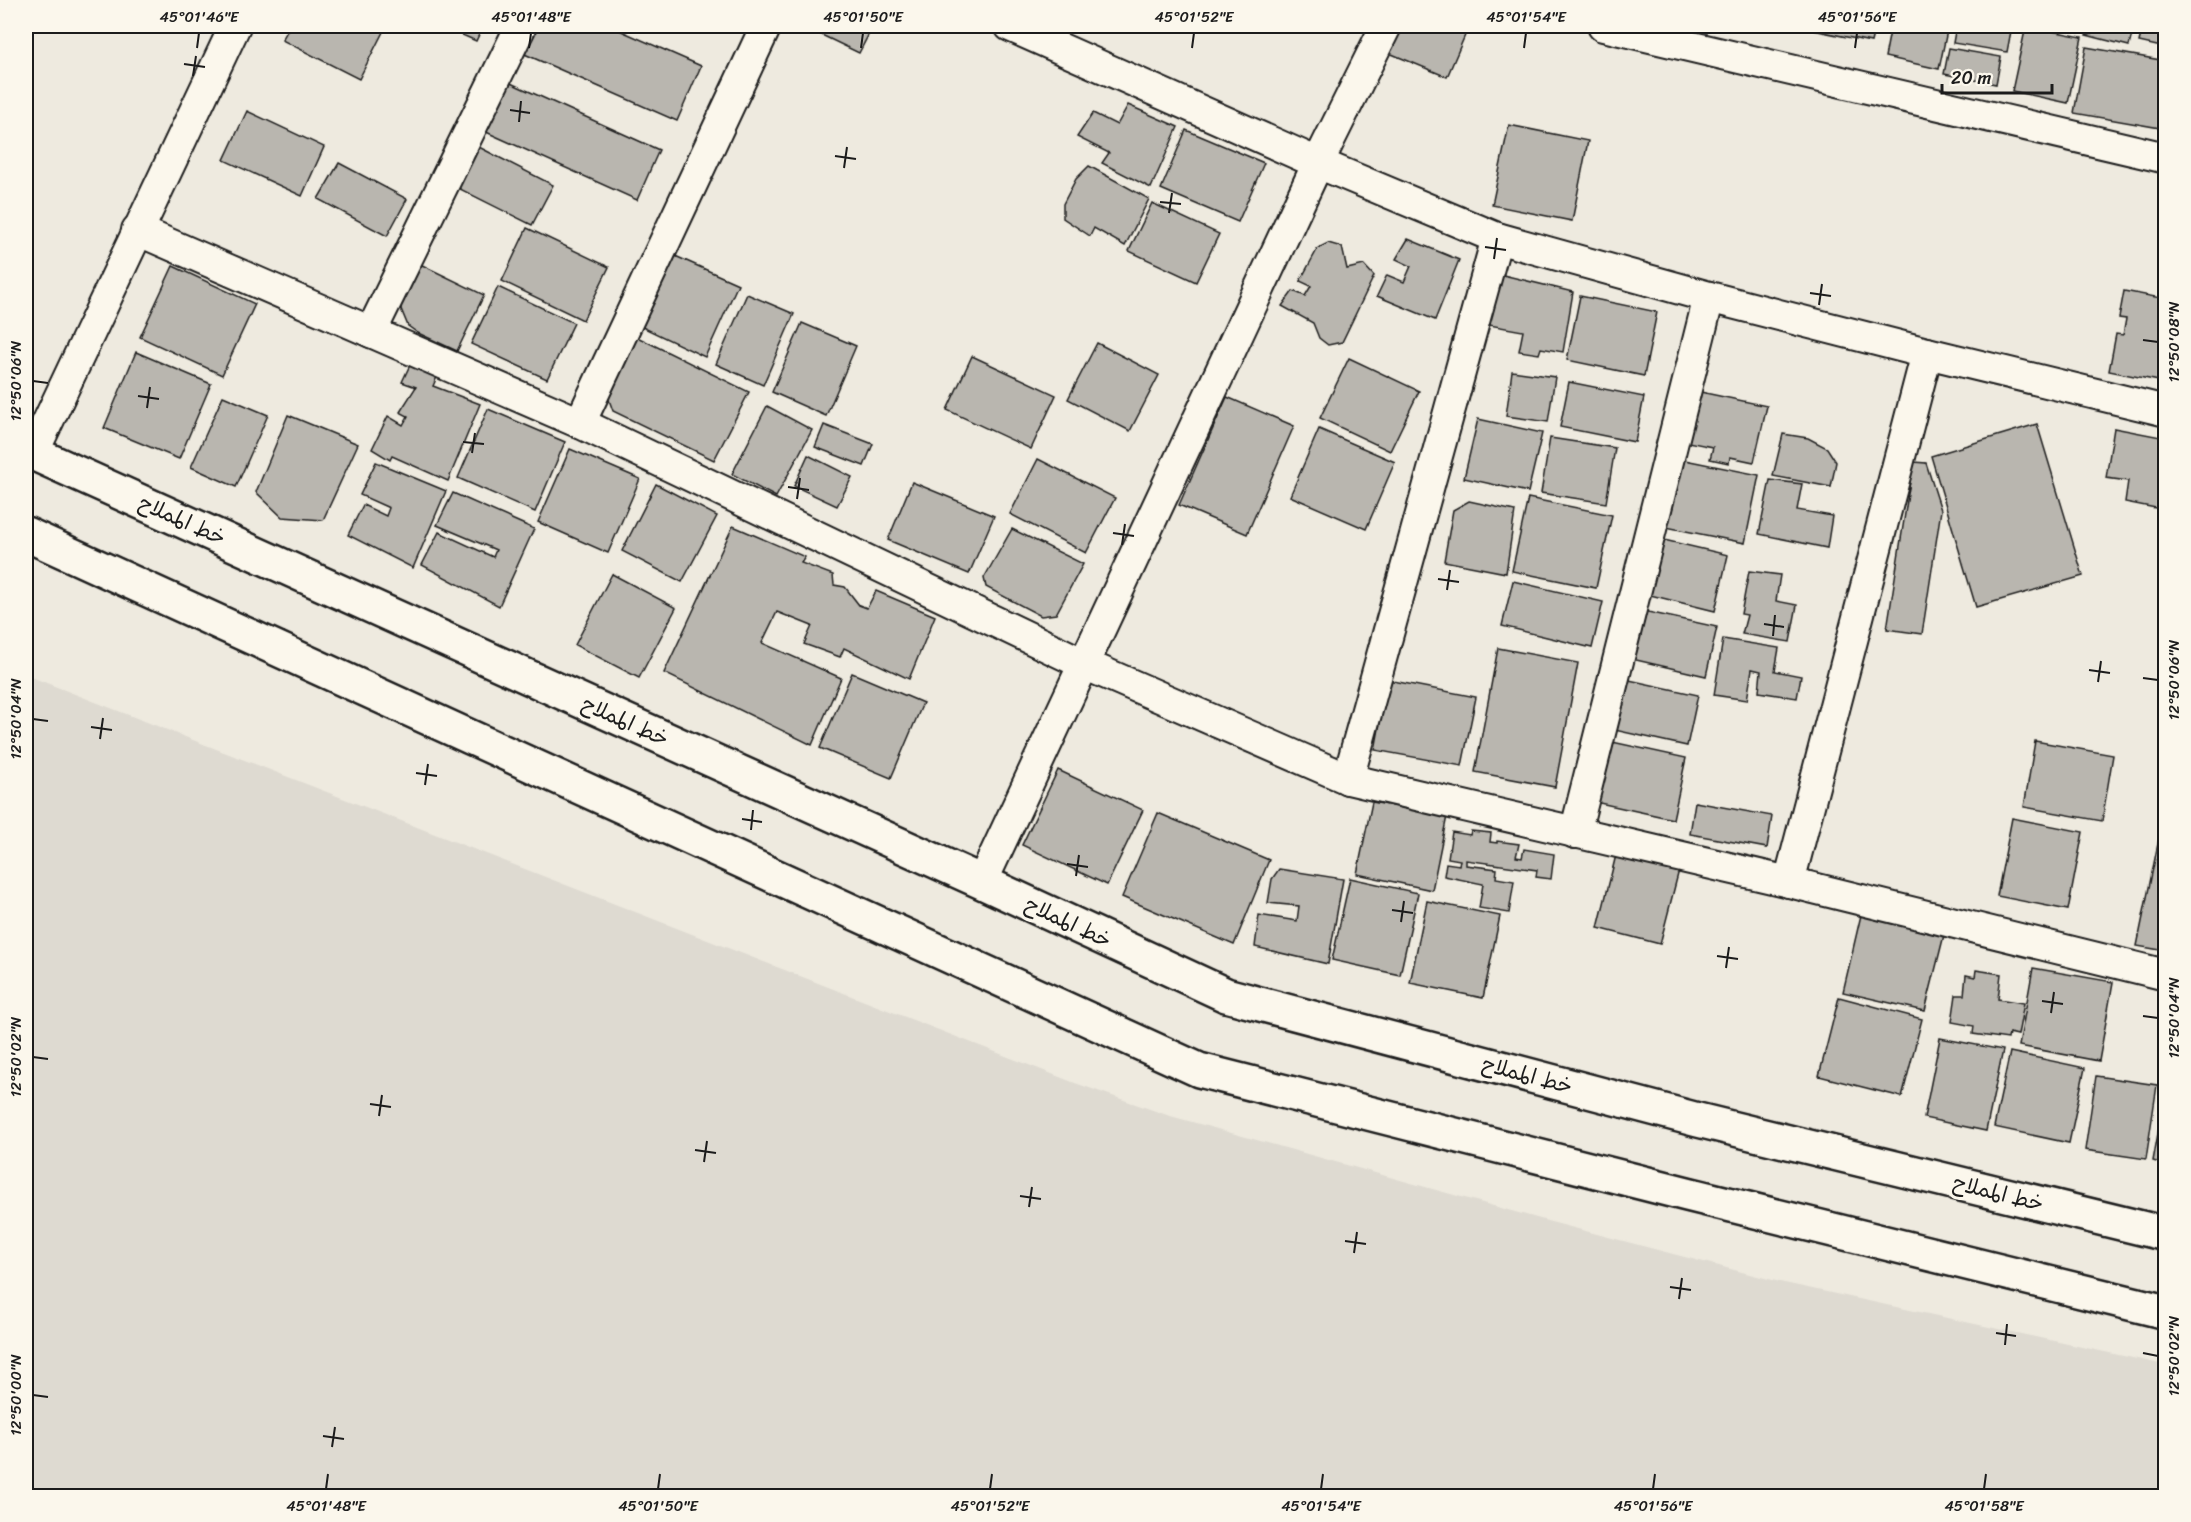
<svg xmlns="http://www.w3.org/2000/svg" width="2191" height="1522" font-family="Sriracha,'Playpen Sans Arabic',sans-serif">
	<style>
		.built { fill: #dedad1 }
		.building { fill: #b9b6af; stroke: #1c1c1c; stroke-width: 1.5 }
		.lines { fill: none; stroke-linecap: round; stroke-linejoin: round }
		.minor-casing { stroke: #1c1c1c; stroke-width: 34 }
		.trunk-casing { stroke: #1c1c1c; stroke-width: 38 }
		.minor { stroke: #fbf7ec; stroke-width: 30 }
		.trunk { stroke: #fbf7ec; stroke-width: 33 }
		.ticks { fill: none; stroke: #1c1c1c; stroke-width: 2 }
		.labels { text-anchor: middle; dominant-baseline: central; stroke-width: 6; stroke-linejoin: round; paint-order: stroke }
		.street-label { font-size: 21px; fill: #1c1c1c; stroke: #fbf7ec }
		.neatline { fill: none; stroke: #1c1c1c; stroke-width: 2 }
		.ticks-label { font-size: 15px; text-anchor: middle; fill: #1c1c1c }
	</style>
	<rect width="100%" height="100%" fill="#eeeadf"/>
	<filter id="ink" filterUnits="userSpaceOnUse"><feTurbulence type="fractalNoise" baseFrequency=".0167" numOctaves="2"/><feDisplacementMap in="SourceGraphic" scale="12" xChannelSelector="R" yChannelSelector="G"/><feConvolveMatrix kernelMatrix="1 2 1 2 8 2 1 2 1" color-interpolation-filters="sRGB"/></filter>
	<g filter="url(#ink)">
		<path class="built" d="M26 675 1075 1083 1167 1115 1551 1222 1780 1282 2165 1365V1496H26Z"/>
		<g class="building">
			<path d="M290 26H386L359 79 282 40Z"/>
			<path d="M442 26H483L476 41Z"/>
			<path d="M532 26H610L701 66 677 121 520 52Z"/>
			<path d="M803 26H873L859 53Z"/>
			<path d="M1379 26H1469L1447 77 1370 45Z"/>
			<path d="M1794 26H1875L1871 42Z"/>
			<path d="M1891 26H1948L1939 69 1885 57Z"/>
			<path d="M1956 26H2012L2007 52 1953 43Z"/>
			<path d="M2026 26 2082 37 2068 103 2012 91Z"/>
			<path d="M2089 26H2134L2129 46 2086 35Z"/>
			<path d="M2143 26H2166V48L2139 42Z"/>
			<path d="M2086 47 2166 61V129L2074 113Z"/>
			<path d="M1949 48 2001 57 1996 84 1944 74Z"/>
			<path d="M506 81 659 150 637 200 484 131Z"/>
			<path d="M1128 105 1178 127 1151 188 1102 163 1109 153 1077 137 1093 113 1117 125Z"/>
			<path d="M247 111 324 147 302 196 224 160Z"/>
			<path d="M1509 125 1588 141 1572 221 1492 205Z"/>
			<path d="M1186 130 1264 163 1238 222 1161 189Z"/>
			<path d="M475 145 553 185 532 225 454 186Z"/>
			<path d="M339 163 407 199 387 236 318 199Z"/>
			<path d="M1089 166 1149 199 1125 246 1094 228 1090 236 1063 218V204L1076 179Z"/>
			<path d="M1152 203 1219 234 1196 282 1129 251Z"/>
			<path d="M527 228 609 267 583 320 502 281Z"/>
			<path d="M1408 239 1459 260 1435 320 1377 296 1387 275 1404 282 1411 266 1396 259Z"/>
			<path d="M1328 243 1342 247 1347 269 1364 265 1374 276 1342 342 1328 345 1319 338 1313 323 1282 306 1293 291 1305 296 1311 286 1300 281 1318 248Z"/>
			<path d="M673 255 738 284 705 357 640 326Z"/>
			<path d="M418 263 484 295 457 351 418 333 408 326 401 309 402 292Z"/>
			<path d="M173 266 255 304 222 375 140 337Z"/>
			<path d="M1499 274 1573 292 1563 352 1541 348 1539 354 1519 351 1523 331 1489 325Z"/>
			<path d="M498 287 574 323 547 379 471 344Z"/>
			<path d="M2124 291 2166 299 2164 382 2109 371 2116 334 2123 335 2126 319 2119 318Z"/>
			<path d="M747 294 794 314 763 385 716 364Z"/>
			<path d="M1580 296 1657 312 1644 376 1567 360Z"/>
			<path d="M802 323 856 346 826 416 772 392Z"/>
			<path d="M631 334 749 392 714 460 613 411 607 394Z"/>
			<path d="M1097 343 1159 375 1130 431 1068 399Z"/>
			<path d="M136 352 211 384 179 459 104 428Z"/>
			<path d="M972 356 1056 395 1031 449 947 410Z"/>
			<path d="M1349 358 1419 391 1390 451 1320 418Z"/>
			<path d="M410 365 437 377 433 386 480 404 448 481 392 456 390 460 372 449 388 416 403 425 408 416 400 412 416 387 402 382Z"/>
			<path d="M1512 371 1555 377 1548 422 1506 416Z"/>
			<path d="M1569 382 1644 397 1635 442 1560 427Z"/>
			<path d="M1691 390 1767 406 1754 462 1730 457 1729 463 1710 459 1713 447 1678 440Z"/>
			<path d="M223 396 268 415 236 487 191 467Z"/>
			<path d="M1227 397 1294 426 1247 534 1179 505Z"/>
			<path d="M767 406 812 430 776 497 732 474Z"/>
			<path d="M488 409 565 442 535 512 458 478Z"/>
			<path d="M288 415 358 444 323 520 282 517 256 492Z"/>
			<path d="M1478 419 1542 433 1528 492 1464 478Z"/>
			<path d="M2037 424 2083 576 1976 607 1931 456Z"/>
			<path d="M824 425 873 444 864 466 815 447Z"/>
			<path d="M2114 428 2166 438V510L2125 502 2128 481 2106 478Z"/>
			<path d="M1319 429 1395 462 1366 529 1290 496Z"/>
			<path d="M1783 434 1808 438 1827 448 1836 462 1831 487 1773 476Z"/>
			<path d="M1550 438 1615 448 1606 503 1541 493Z"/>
			<path d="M570 449 640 479 608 553 538 522Z"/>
			<path d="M808 455 852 477 837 506 794 486Z"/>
			<path d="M1675 458 1759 475 1745 543 1661 526Z"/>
			<path d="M1038 459 1115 498 1086 553 1010 514Z"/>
			<path d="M376 462 446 491 413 568 348 535 363 505 386 516 389 508 360 495Z"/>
			<path d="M1913 462 1926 463 1941 510 1922 634 1887 629Z"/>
			<path d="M1770 480 1802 484 1797 510 1832 516 1827 548 1759 534Z"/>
			<path d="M912 482 994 516 969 574 888 540Z"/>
			<path d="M656 484 717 516 682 582 622 551Z"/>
			<path d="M453 493 534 529 499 606 422 565 439 532 493 557 496 550 437 525Z"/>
			<path d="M1528 498 1612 515 1596 588 1512 571Z"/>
			<path d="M1469 501 1515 511 1506 573 1444 561 1453 510Z"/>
			<path d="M733 526 805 557 801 563 833 575 834 585 845 587 859 605 867 608 876 591 935 616 909 679 844 648 840 657 804 644 812 626 777 612 762 643 841 678 812 745 664 673Z"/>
			<path d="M1012 529 1083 564 1056 614 1041 616 986 587 984 578Z"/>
			<path d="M1647 536 1728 555 1715 611 1634 591Z"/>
			<path d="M1749 571 1780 575 1776 601 1797 605 1790 642 1742 634 1747 615 1741 614Z"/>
			<path d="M612 574 676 608 639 678 575 645Z"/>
			<path d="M1513 581 1603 602 1592 648 1502 626Z"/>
			<path d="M1634 609 1717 627 1706 676 1623 657Z"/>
			<path d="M1723 639 1779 648 1775 671 1801 676 1797 698 1759 692 1761 671 1752 669 1747 700 1714 695Z"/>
			<path d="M1498 648 1578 663 1555 787 1475 772Z"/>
			<path d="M852 673 923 703 891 778 820 748Z"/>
			<path d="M1620 678 1698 695 1687 746 1610 729Z"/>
			<path d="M1388 680 1476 697 1462 766 1375 750Z"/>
			<path d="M1594 738 1686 758 1673 819 1581 799Z"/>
			<path d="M2035 741 2113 755 2102 821 2024 807Z"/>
			<path d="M1058 770 1143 810 1107 885 1022 845Z"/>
			<path d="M1372 802 1447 816 1432 890 1357 874Z"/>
			<path d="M1695 802 1772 816 1767 848 1690 834Z"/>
			<path d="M1158 813 1269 860 1234 945 1122 897Z"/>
			<path d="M2012 818 2083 832 2068 910 1997 896Z"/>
			<path d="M2161 829 2166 830V951L2137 946Z"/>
			<path d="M1471 831 1491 833 1490 842 1497 843V841L1519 844 1516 857 1522 858 1524 849 1554 854 1551 879 1536 877 1537 870 1466 860V865L1497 869 1496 878 1514 881 1509 913 1479 908 1483 884 1444 876 1446 863 1459 865 1460 860 1448 858 1452 832 1470 835Z"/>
			<path d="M1616 855 1679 870 1660 944 1598 928Z"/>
			<path d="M1279 869 1343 879 1328 964 1255 947 1259 915 1297 921 1299 906 1268 903 1272 879Z"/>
			<path d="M1350 878 1418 893 1400 975 1332 960Z"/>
			<path d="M1427 901 1500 916 1483 998 1410 983Z"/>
			<path d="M1861 915 1944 935 1925 1011 1843 992Z"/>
			<path d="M2033 968 2113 982 2099 1061 2019 1046Z"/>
			<path d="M1976 970 2001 974 1998 999 2024 1003 2018 1035 2009 1033 2008 1039 1973 1034 1974 1026 1952 1022 1956 995H1964L1966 975 1975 977Z"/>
			<path d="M1839 997 1922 1019 1902 1097 1819 1076Z"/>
			<path d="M1940 1038 2003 1050 1986 1131 1924 1118Z"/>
			<path d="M2010 1052 2085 1068 2069 1143 1994 1127Z"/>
			<path d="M2096 1076 2157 1085 2146 1159 2085 1150Z"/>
			<path d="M2166 1120V1165L2153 1161 2160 1122Z"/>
		</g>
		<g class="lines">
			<defs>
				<g id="minor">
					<path d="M1010 26 1318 163 1497 238 1709 297 1927 353 2166 411"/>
					<path d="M1603 26 2166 158"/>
					<path d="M137 230 580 423 1084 664 1348 779 1789 882 2166 975"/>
					<path d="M371 332 521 26"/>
					<path d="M580 423 766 26"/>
					<path d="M33 453 235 26"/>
					<path d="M1348 779 1497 238"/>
					<path d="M1575 833 1709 297"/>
					<path d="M982 882 1318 163 1386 26"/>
					<path d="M1789 882 1927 353"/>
				</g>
				<g id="trunk">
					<path d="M26 450 982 882 1226 995 1698 1120 2166 1234"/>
					<path d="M26 534 1199 1070 1687 1194 2166 1312"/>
				</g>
			</defs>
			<use href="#minor" class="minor-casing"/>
			<use href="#trunk" class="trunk-casing"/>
			<use href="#minor" class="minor"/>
			<use href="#trunk" class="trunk"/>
		</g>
	</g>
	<path class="ticks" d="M197 48 199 33M529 48 531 33M861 48 863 33M1192 48 1194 33M1524 48 1526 33M1855 48 1857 33M184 64 205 67M193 76 196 56M510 110 530 113M519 122 521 101M835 156 856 159M844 168 847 147M1160 202 1181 204M1169 213 1172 193M1485 247 1506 250M1494 259 1497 238M1810 293 1831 296M1819 305 1822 284M2143 340 2158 342M33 381 48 383M138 396 159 399M147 408 150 387M463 442 484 444M472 453 475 433M788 487 809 490M797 499 800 478M1113 533 1134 536M1122 545 1125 524M1438 579 1459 582M1447 590 1450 570M1764 624 1784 627M1773 636 1775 615M2089 670 2110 673M2143 678 2158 680M2098 682 2101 661M33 719 48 721M91 727 112 730M100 739 103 718M416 773 437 776M425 785 428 764M742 819 762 822M751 830 753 810M1067 864 1088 867M1076 876 1079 855M1392 910 1413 913M1401 922 1404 901M1717 956 1738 959M1726 968 1729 947M2042 1001 2063 1004M2051 1013 2054 992M2143 1016 2158 1018M33 1057 48 1059M370 1104 391 1107M379 1116 382 1095M695 1150 716 1153M704 1162 707 1141M1020 1196 1041 1199M1029 1207 1032 1187M1345 1241 1366 1244M1354 1253 1357 1232M1670 1287 1691 1290M1679 1299 1682 1278M1996 1333 2016 1336M2005 1345 2007 1324M2143 1353 2158 1356M33 1395 48 1397M323 1436 344 1439M332 1447 335 1427M326 1489 328 1474M658 1489 660 1474M990 1489 992 1474M1321 1489 1323 1474M1653 1489 1655 1474M1984 1489 1986 1474"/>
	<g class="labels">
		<g class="street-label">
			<text transform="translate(182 520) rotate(24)">خط المملاح</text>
			<text transform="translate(625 721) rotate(24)">خط المملاح</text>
			<text transform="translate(1068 922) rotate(25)">خط المملاح</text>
			<text transform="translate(1527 1075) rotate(15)">خط المملاح</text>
			<text transform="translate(1998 1193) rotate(14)">خط المملاح</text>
		</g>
	</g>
	<rect width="2191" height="1522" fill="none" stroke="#fbf7ec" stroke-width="66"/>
	<path d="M1942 84v9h110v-9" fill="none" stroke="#1c1c1c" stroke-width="3"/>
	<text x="1951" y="84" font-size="18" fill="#1c1c1c" stroke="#fbf7ec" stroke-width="4.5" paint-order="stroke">20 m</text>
	<rect x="33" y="33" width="2125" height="1456" class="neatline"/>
	<g class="ticks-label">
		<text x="199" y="22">45°01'46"E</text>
		<text x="531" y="22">45°01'48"E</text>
		<text x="863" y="22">45°01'50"E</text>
		<text x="1194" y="22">45°01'52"E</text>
		<text x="1526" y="22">45°01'54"E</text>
		<text x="1857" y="22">45°01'56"E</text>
		<text transform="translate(2174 342) rotate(-90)" y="5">12°50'08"N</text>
		<text transform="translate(16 381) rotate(-90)" y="5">12°50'06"N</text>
		<text transform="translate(2174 680) rotate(-90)" y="5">12°50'06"N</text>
		<text transform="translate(16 719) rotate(-90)" y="5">12°50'04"N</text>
		<text transform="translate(2174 1018) rotate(-90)" y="5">12°50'04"N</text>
		<text transform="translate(16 1057) rotate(-90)" y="5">12°50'02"N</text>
		<text transform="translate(2174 1356) rotate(-90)" y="5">12°50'02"N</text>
		<text transform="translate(16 1395) rotate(-90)" y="5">12°50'00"N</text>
		<text x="326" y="1511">45°01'48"E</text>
		<text x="658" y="1511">45°01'50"E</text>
		<text x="990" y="1511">45°01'52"E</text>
		<text x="1321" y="1511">45°01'54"E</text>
		<text x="1653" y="1511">45°01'56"E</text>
		<text x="1984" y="1511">45°01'58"E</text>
	</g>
</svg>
